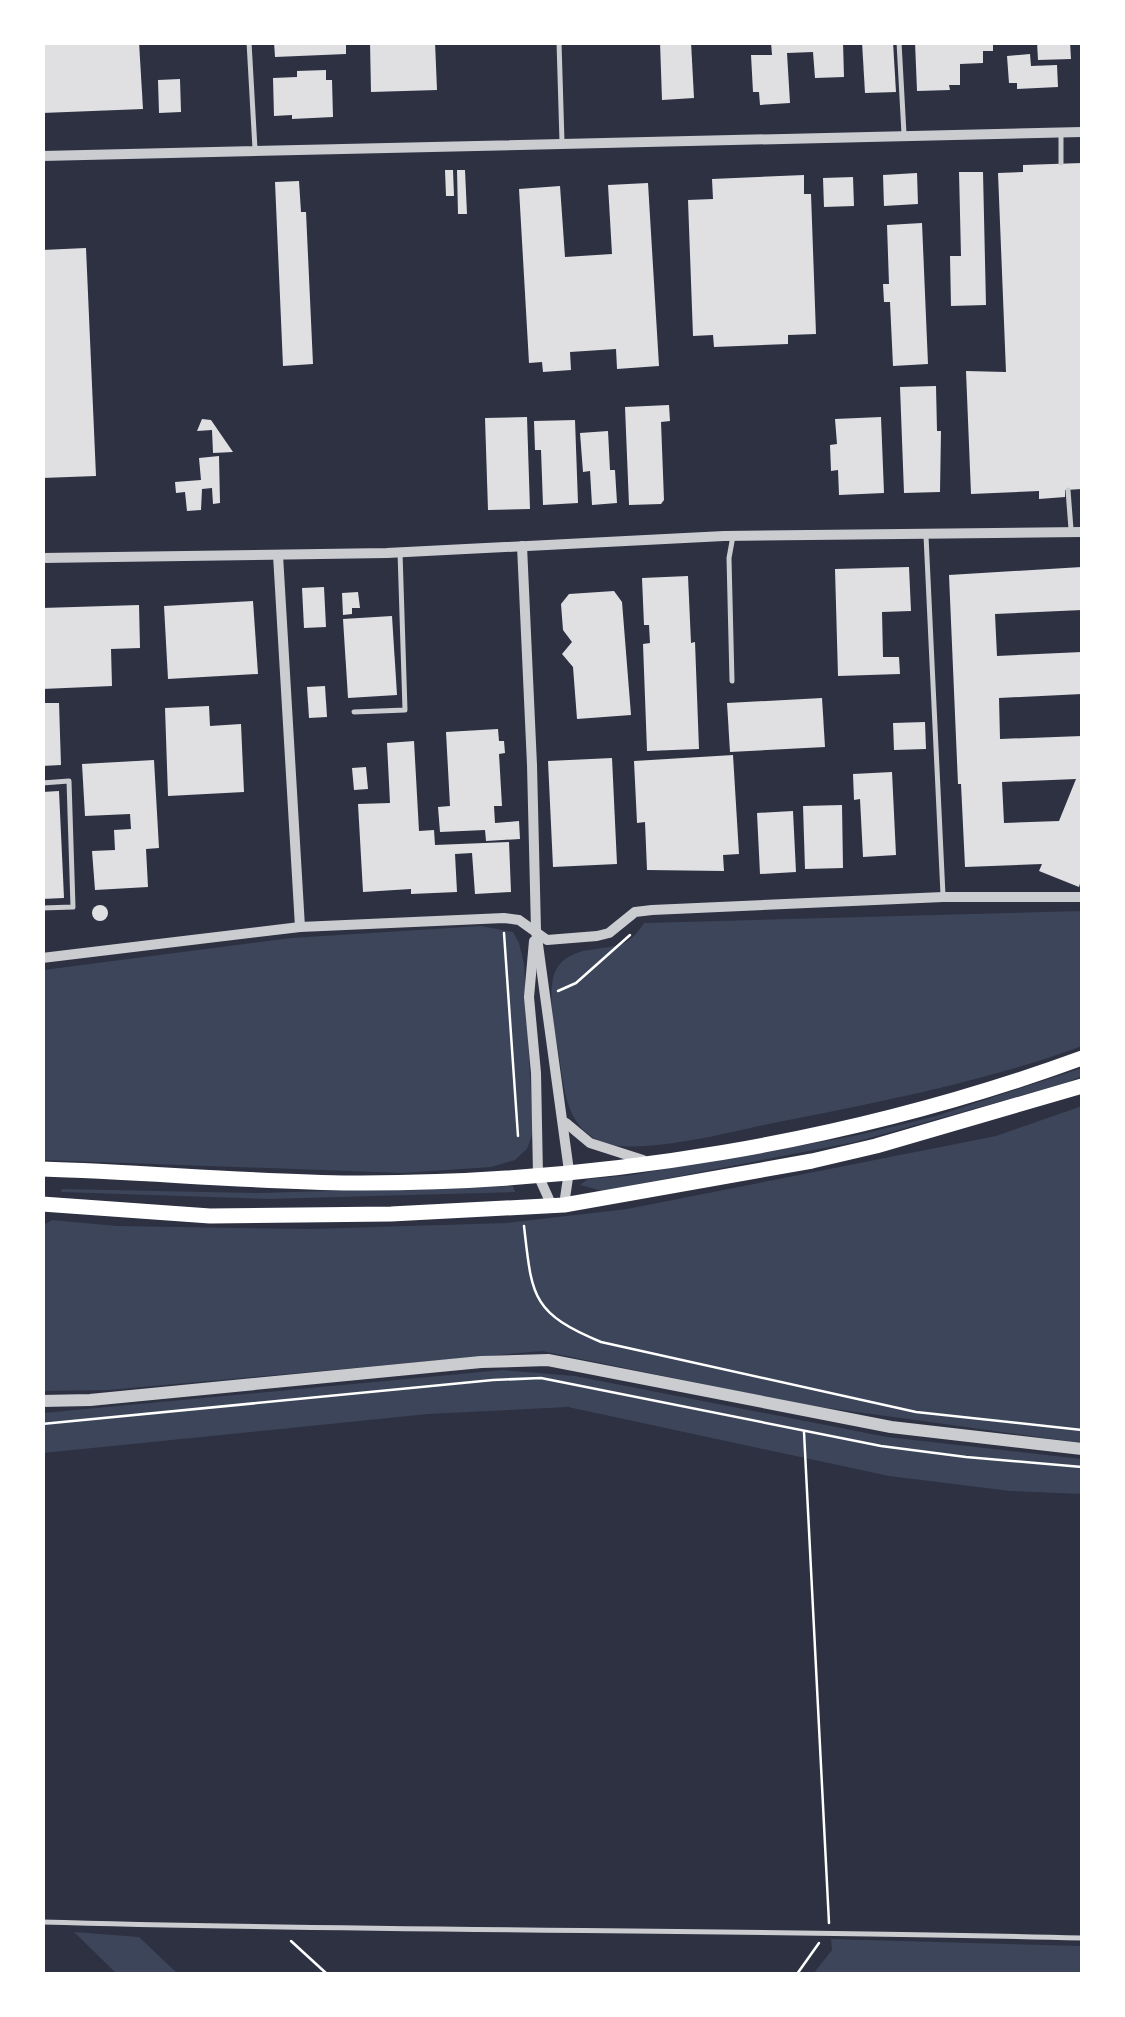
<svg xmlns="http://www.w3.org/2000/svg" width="1125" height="2017" font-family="Raleway,sans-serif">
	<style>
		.green { fill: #3c4559 }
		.building { fill: #e0e0e3; fill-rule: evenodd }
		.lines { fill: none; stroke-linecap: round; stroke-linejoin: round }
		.path { stroke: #fff; stroke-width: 2.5 }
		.service { stroke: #caccd0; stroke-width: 5 }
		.minor { stroke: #caccd0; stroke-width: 10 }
		.tertiary { stroke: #caccd0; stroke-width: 12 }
		.primary { stroke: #fff; stroke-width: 15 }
	</style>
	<rect width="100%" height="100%" fill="#2d3142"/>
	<g class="green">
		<path d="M1082 911V1046C983 1083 868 1104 764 1125 727 1133 640 1155 605 1143 568 1130 565 1096 560 1062 557 1039 543 984 559 965 577 943 611 953 629 940 635 936 640 929 644 923Z"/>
		<path d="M481 926 513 932 519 943 524 964 533 1132 527 1149 515 1160 491 1167 403 1173 43 1160V970L291 938Z"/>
		<path d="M1082 1068V1076L1066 1083 855 1142 603 1191 580 1185 588 1179 632 1175 854 1136 936 1116Z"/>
		<path d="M1082 1106V1443L806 1405 542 1351 109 1390 43 1391 42 1226 52 1220 117 1226 310 1229 506 1223 627 1209 996 1136Z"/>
		<path d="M513 1186 515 1192 268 1199 61 1192 62 1189 258 1193Z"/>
		<path d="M502 1370 575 1376 887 1437 1082 1459V1494L1010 1491 889 1476 568 1407 428 1414 43 1453V1413Z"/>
		<path d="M74 1932 139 1937 178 1974H117Z"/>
		<path d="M831 1939 1082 1946V1974H813L832 1950Z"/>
	</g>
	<g class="building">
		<path d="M42 42H139L143 109 42 113Z"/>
		<path d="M274 42H346V54L275 57Z"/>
		<path d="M370 42H435L437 90 371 92Z"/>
		<path d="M660 42H691L694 98 662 100Z"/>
		<path d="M771 42H843L844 77 815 78 813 52 787 53 790 103 760 105 759 92H753L751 55H772Z"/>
		<path d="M862 42H893L896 92 865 93Z"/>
		<path d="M915 42H993V51H983V63L960 64V85H949L950 90 917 91Z"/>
		<path d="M1037 42H1070L1071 59 1038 60Z"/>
		<path d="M1030 54 1031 66 1057 65 1058 87 1017 89V83H1009L1007 56Z"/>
		<path d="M326 70V80H332L333 117 292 119V115L274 116 273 78 297 77V71Z"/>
		<path d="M180 79 181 112 159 113 158 80Z"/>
		<path d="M1082 163V489L1065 490V497L1039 499V491L971 494 966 371 1006 372 998 173 1023 172V165Z"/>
		<path d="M445 170H453L454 196H446Z"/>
		<path d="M457 170H465L467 214H458Z"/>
		<path d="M959 172H983L986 305 951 306 950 256H961Z"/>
		<path d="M917 173 918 204 884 206 883 175Z"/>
		<path d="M804 175V194H811L816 334 788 335V344L714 347 713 335 693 336 688 200 713 199 712 179Z"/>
		<path d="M853 177 854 206 824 207 823 178Z"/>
		<path d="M299 181 301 212H306L313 364 283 366 275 182Z"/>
		<path d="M648 183 659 366 617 369 616 349 570 352 571 370 543 372 542 362 529 363 519 189 560 186 565 257 612 254 608 185Z"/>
		<path d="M922 223 928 364 893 366 890 302H884L883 284H889L887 225Z"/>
		<path d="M86 248 96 476 42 478V250Z"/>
		<path d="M936 386 937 431H941L940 492 904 493 900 387Z"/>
		<path d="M669 405 670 421 661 422 664 500 661 504 629 505 625 407Z"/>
		<path d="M527 417 530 509 488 510 485 418Z"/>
		<path d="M881 417 884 493 839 495 838 470 831 471 830 445 837 444 835 419Z"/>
		<path d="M202 419 211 420 233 452 213 453 212 430 197 431Z"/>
		<path d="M575 420 578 503 543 505 541 450H535L534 421Z"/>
		<path d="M608 431 610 470H615L617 503 592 505 590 471 583 472 580 433Z"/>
		<path d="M219 456 220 503 213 504 212 488 202 489 201 510 187 511 185 492 176 493 175 482 201 480 199 458Z"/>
		<path d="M909 567 911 611 882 612 883 657H899L900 674 838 676 835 569Z"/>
		<path d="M1082 567V610L995 614 997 656 1082 652V694L999 698 1000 739 1082 736V877L1079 887 1039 871 1042 864 965 867 961 784H958L949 575ZM1076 779 1059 821 1004 823 1002 782Z"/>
		<path d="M688 576 691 643 695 642 699 749 647 751 643 644 650 643 649 625H644L642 578Z"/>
		<path d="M324 587 326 627 304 628 302 588Z"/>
		<path d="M614 591 622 602 631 715 577 719 573 667 562 654 572 642 563 630 561 604 569 594Z"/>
		<path d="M358 592 360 608H352V614L343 615 342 593Z"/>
		<path d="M253 601 258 674 168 679 164 606Z"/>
		<path d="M139 605 140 648 111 649 112 686 42 689V608Z"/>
		<path d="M392 616 397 695 348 698 343 619Z"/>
		<path d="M325 686 327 717 309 718 307 687Z"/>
		<path d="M822 698 825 747 730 752 727 703Z"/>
		<path d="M42 703H59L61 765 42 766Z"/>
		<path d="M209 706 210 726 241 724 244 792 168 796 165 708Z"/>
		<path d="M925 722 926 749 894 750 893 723Z"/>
		<path d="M498 729 499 741H504L505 753 499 754 502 806H494L495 823 519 821 520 839 486 841 485 830 440 832 438 807 450 806 446 732Z"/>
		<path d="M414 741 419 831 434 830 435 845 509 842 511 892 475 894 472 853 455 854 457 892 411 894V889L363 892 358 804 390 803 387 743Z"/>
		<path d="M733 755 739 854 723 855 724 871 647 870 645 822 637 823 634 761Z"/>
		<path d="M612 758 617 864 553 867 548 761Z"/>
		<path d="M154 760 159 848 146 849 148 887 95 890 92 851 115 850 114 830 131 829 130 814 85 816 82 764Z"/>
		<path d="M366 767 368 789 354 790 352 768Z"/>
		<path d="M892 772 896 855 863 857 860 799 854 800 853 774Z"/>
		<path d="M59 791 64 898 42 899V792Z"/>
		<path d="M842 805 843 868 805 869 803 806Z"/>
		<path d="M793 811 796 872 760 874 757 813Z"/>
		<circle cx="100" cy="913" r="8"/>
	</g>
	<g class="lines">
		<g class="path">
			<path d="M504 933 518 1136"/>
			<path d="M558 991 576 983 630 935"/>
			<path d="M524 1226C532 1296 531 1313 601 1342L916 1412 1082 1430"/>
			<path d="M42 1424 493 1380 541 1378 881 1446 966 1457 1082 1467"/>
			<path d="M804 1432 829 1923"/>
			<path d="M291 1941 327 1974"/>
			<path d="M797 1974 819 1943"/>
		</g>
		<g class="service">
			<path d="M249 42 255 149"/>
			<path d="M559 42 562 142"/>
			<path d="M899 42 904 134"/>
			<path d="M1061 133V163"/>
			<path d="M1068 490 1071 529"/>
			<path d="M926 536 943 895"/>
			<path d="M732 681 729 558 733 536"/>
			<path d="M354 712 405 710 400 552"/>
			<path d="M42 783 69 781 73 907 42 908"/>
			<path d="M42 1922C389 1932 736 1929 1082 1938"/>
		</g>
		<g class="minor">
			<path d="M42 156 1082 132"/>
			<path d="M522 546 532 765 536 930 569 1171 564 1205"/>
			<path d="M278 555 300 927"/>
			<path d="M42 558 387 553 724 536 1082 532"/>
			<path d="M534 941 529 997 536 1073 538 1175 552 1206"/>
			<path d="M42 958 300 927 504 918 519 920 547 940 597 936 609 933 635 912 652 910 943 897H1082"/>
			<path d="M566 1123 590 1143 643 1160"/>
		</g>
		<path class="tertiary" d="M42 1401 90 1400 481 1362 548 1360 891 1427 1082 1449"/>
		<g class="primary">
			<path d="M42 1169C146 1172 250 1182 353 1183 598 1184 852 1142 1082 1058"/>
			<path d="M42 1204 210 1216 391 1214 564 1205 812 1161 876 1146 1082 1086"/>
		</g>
	</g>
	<rect width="1125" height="2017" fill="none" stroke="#ffffff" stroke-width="90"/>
</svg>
